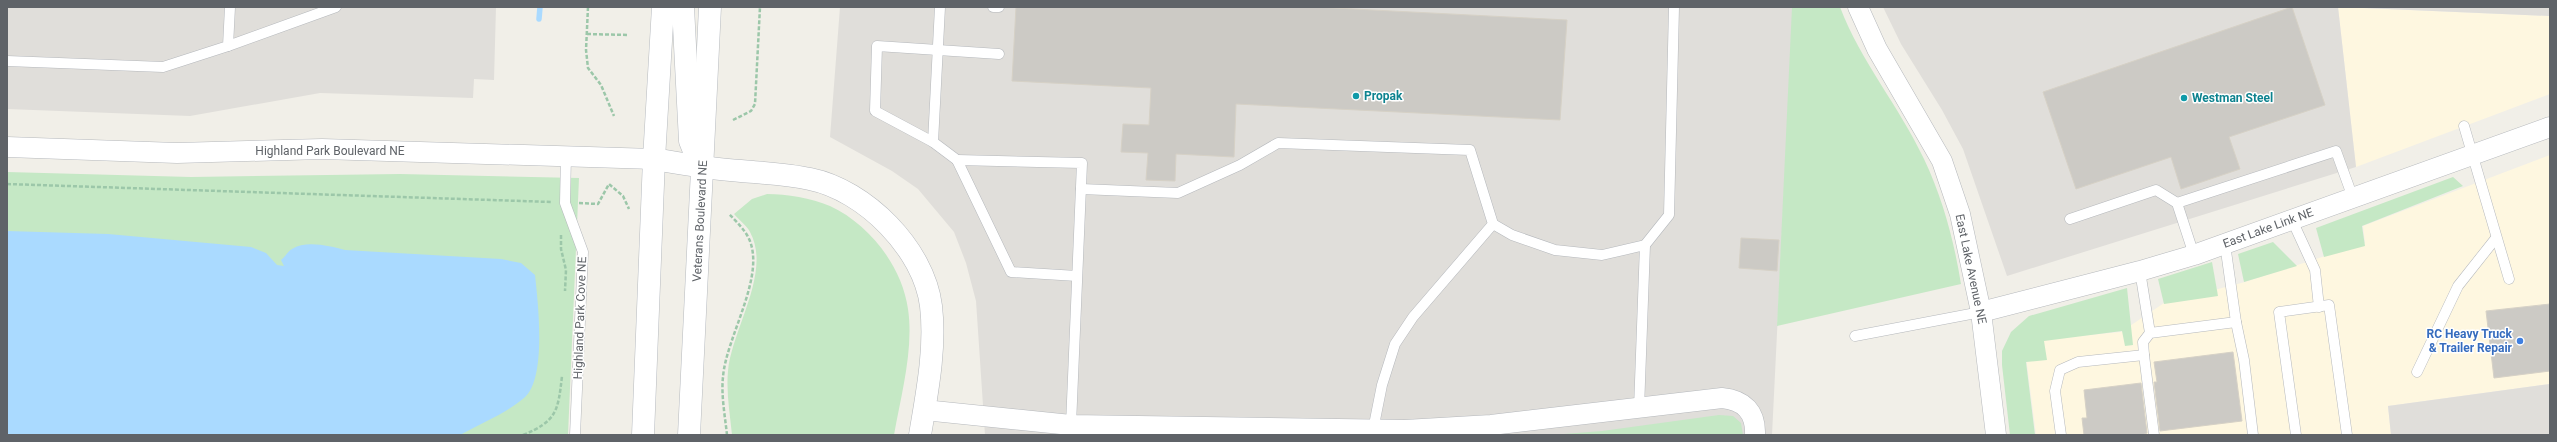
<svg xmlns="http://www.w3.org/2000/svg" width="2557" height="442" font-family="Roboto,sans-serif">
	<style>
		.commercial { fill: #fef7e0 }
		.industrial { fill: #e0deda }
		.green { fill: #c5e8c5 }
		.water { fill: #aadaff }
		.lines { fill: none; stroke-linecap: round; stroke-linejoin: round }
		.stream { stroke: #aadaff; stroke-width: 5.5 }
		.building { fill: #cccac5; stroke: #d6d1c6 }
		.service-casing { stroke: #b5b8bc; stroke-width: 11 }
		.minor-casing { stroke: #b5b8bc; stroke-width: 21 }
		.tertiary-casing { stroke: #b5b8bc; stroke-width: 23 }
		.secondary-casing { stroke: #b6babf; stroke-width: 23 }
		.path { stroke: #9cc7a9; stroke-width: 2.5; stroke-dasharray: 4 2; stroke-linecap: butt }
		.service { stroke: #fff; stroke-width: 10 }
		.minor { stroke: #fff; stroke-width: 20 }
		.tertiary { stroke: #fff; stroke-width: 22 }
		.secondary { stroke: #fff; stroke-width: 22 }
		.culture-dot { fill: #0f9aa8; stroke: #fff; stroke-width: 1.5 }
		.shop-dot { fill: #3f7fe0; stroke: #fff; stroke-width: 1.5 }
		.labels { text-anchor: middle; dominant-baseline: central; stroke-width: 3; stroke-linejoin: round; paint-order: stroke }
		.culture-label { font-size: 12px; font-weight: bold; fill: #0d838f; stroke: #fff; text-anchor: start }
		.street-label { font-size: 12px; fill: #5f6368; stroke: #fff }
		.shop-label { font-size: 12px; font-weight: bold; fill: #366cbe; stroke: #fff; text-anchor: end }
	</style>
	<rect width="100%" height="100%" fill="#f1efe8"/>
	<g class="commercial">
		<path d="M2338 7 2550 16V94L2356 167Z"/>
		<path d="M2550 155V384L2388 406 2391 435H2036L2024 341 2121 332 2164 303 2245 282 2365 243 2363 226Z"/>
	</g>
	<g class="industrial">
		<path d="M7 7H496L494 80 474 79 473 98 320 93 190 116 7 109Z"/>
		<path d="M840 7H1793L1772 435H985L976 301 966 263 954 232 918 189 892 171 830 137Z"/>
		<path d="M1883 7H2338L2356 167 2007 276 1963 149 1942 110 1901 44Z"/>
		<path d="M2342 7H2550V16Z"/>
		<path d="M2550 384V435H2391L2388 406Z"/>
	</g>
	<g class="green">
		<path d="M1792 7H1840C1861 62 1899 106 1924 159 1943 199 1954 241 1961 284L1777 326Z"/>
		<path d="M7 172 191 177 400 174 579 178 568 435H7Z"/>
		<path d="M2453 177 2463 186 2362 226 2365 246 2324 257 2316 228Z"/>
		<path d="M767 194C787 194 811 198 830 206 869 224 902 266 908 309 914 349 901 395 894 435H732C730 414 726 392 728 371 732 329 772 272 750 232 747 226 739 220 734 214L752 199Z"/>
		<path d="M2273 242 2297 266 2244 282 2238 254Z"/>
		<path d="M2212 262 2218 296 2164 304 2158 279Z"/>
		<path d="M2127 288 2133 345 2125 346 2122 331 2044 341 2047 360 2026 362 2035 435H2010L2002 365V351L2011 332 2029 316Z"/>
		<path d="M1719 415 1733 416 1741 423 1743 435H1551L1602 431Z"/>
	</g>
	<path class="water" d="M7 231 108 234 251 247 266 253 277 265 284 266 281 260C285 257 288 251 292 249 306 240 330 246 345 250L501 259 521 263 535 275C538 303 547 379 524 398 505 414 481 423 460 435H7Z"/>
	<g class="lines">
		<path class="stream" d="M539 19 540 7"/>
	</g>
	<g class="building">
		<path d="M1016 7H1315L1567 20 1560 120 1236 104 1234 157 1176 154 1175 181 1146 180 1148 153 1121 152 1123 124 1149 125 1151 88 1012 81Z"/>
		<path d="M2292 7 2325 105 2229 137 2240 169 2181 189 2171 157 2076 189 2043 92Z"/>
		<path d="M1741 238 1779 240 1777 271 1739 268Z"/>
		<path d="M2550 304V371L2494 378 2486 311Z"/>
		<path d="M2233 352 2242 421 2160 431 2154 382H2157L2154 362Z"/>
		<path d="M2141 383 2147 433 2142 435H2084L2082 418H2087L2084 390Z"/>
	</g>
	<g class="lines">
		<defs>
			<g id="service">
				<path d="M993 7H999"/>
				<path d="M228 46 336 7"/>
				<path d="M7 61 163 67 228 46 230 7"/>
				<path d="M2464 126 2509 279"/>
				<path d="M933 142 940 7"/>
				<path d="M566 155 565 203 583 252 575 435"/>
				<path d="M957 160 933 142 875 111 877 46 999 54"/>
				<path d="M1081 189 1178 193 1240 165 1278 143 1470 150 1493 224 1413 317 1395 344 1382 385 1373 430"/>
				<path d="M2177 203 2194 255"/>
				<path d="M2070 219 2156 190 2177 203 2336 151 2353 198"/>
				<path d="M2292 220 2315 270 2319 307"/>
				<path d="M1493 224 1512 235 1555 250 1602 255 1645 245 1669 215 1674 7"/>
				<path d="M2140 271 2150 333"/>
				<path d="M2236 322 2244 360 2253 435"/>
				<path d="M1855 336 1981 312"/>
				<path d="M2144 355 2154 435"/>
				<path d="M2417 372 2458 286 2496 238"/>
				<path d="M1639 409 1645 245"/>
				<path d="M1071 425 1082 163 957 160 1011 272 1077 276"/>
				<path d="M2061 435 2055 391 2060 370 2078 362 2144 355 2143 342 2150 333 2236 322 2225 244"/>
				<path d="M2296 435 2279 312 2329 305 2347 435"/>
			</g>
			<g id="minor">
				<path d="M1858 7 1877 49 1942 161 1960 214 1981 312 1996 435"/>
				<path d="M7 147 177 153 322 149 654 159"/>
				<path d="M1981 312 2140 271 2194 255 2550 127"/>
				<path d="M924 410 1071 425 1405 430 1491 425 1722 398C1744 400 1756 412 1755 435"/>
			</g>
			<path id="tertiary" d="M654 159C683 164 711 169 741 171 764 173 787 174 810 179 865 190 924 249 931 306 936 348 927 393 920 435"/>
			<g id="secondary">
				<path d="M683 7 690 141 696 156"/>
				<path d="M643 435 654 159 663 7"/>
				<path d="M689 435 710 7"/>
			</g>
		</defs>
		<use href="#service" class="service-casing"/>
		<use href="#minor" class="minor-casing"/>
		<use href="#tertiary" class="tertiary-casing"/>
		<use href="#secondary" class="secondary-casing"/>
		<g class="path">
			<path d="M588 7 586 50 588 68 601 85 614 116"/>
			<path d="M587 34 629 35"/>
			<path d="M733 120 751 111 755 104 760 7"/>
			<path d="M7 184 552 202"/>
			<path d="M579 203 598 204 609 184 623 196 629 209"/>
			<path d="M561 235V249L566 270 565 291"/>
			<path d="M523 435C557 421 558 411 562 376"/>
			<path d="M727 435C725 416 721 395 723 377 726 336 769 272 747 235 742 227 735 220 729 214"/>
		</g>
		<use href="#service" class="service"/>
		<use href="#minor" class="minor"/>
		<use href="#tertiary" class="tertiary"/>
		<use href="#secondary" class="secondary"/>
	</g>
	<g class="culture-dot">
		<circle cx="1356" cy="96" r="4"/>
		<circle cx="2184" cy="98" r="4"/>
	</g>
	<circle class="shop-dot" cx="2520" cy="341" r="4"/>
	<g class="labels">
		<g class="culture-label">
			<text x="1364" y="96">Propak</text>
			<text x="2192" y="98">Westman Steel</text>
		</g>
		<g class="street-label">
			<text x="330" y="151">Highland Park Boulevard NE</text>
			<text transform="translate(700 221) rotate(-87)">Veterans Boulevard NE</text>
			<text transform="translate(2268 228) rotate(-20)">East Lake Link NE</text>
			<text transform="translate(1971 269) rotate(78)">East Lake Avenue NE</text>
			<text transform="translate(580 318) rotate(-88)">Highland Park Cove NE</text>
		</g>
		<g class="shop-label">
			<text x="2512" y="334">RC Heavy Truck<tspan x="2512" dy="14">&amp; Trailer Repair</tspan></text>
		</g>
	</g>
	<rect width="2557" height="442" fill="none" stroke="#5f6368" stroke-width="16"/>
</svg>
